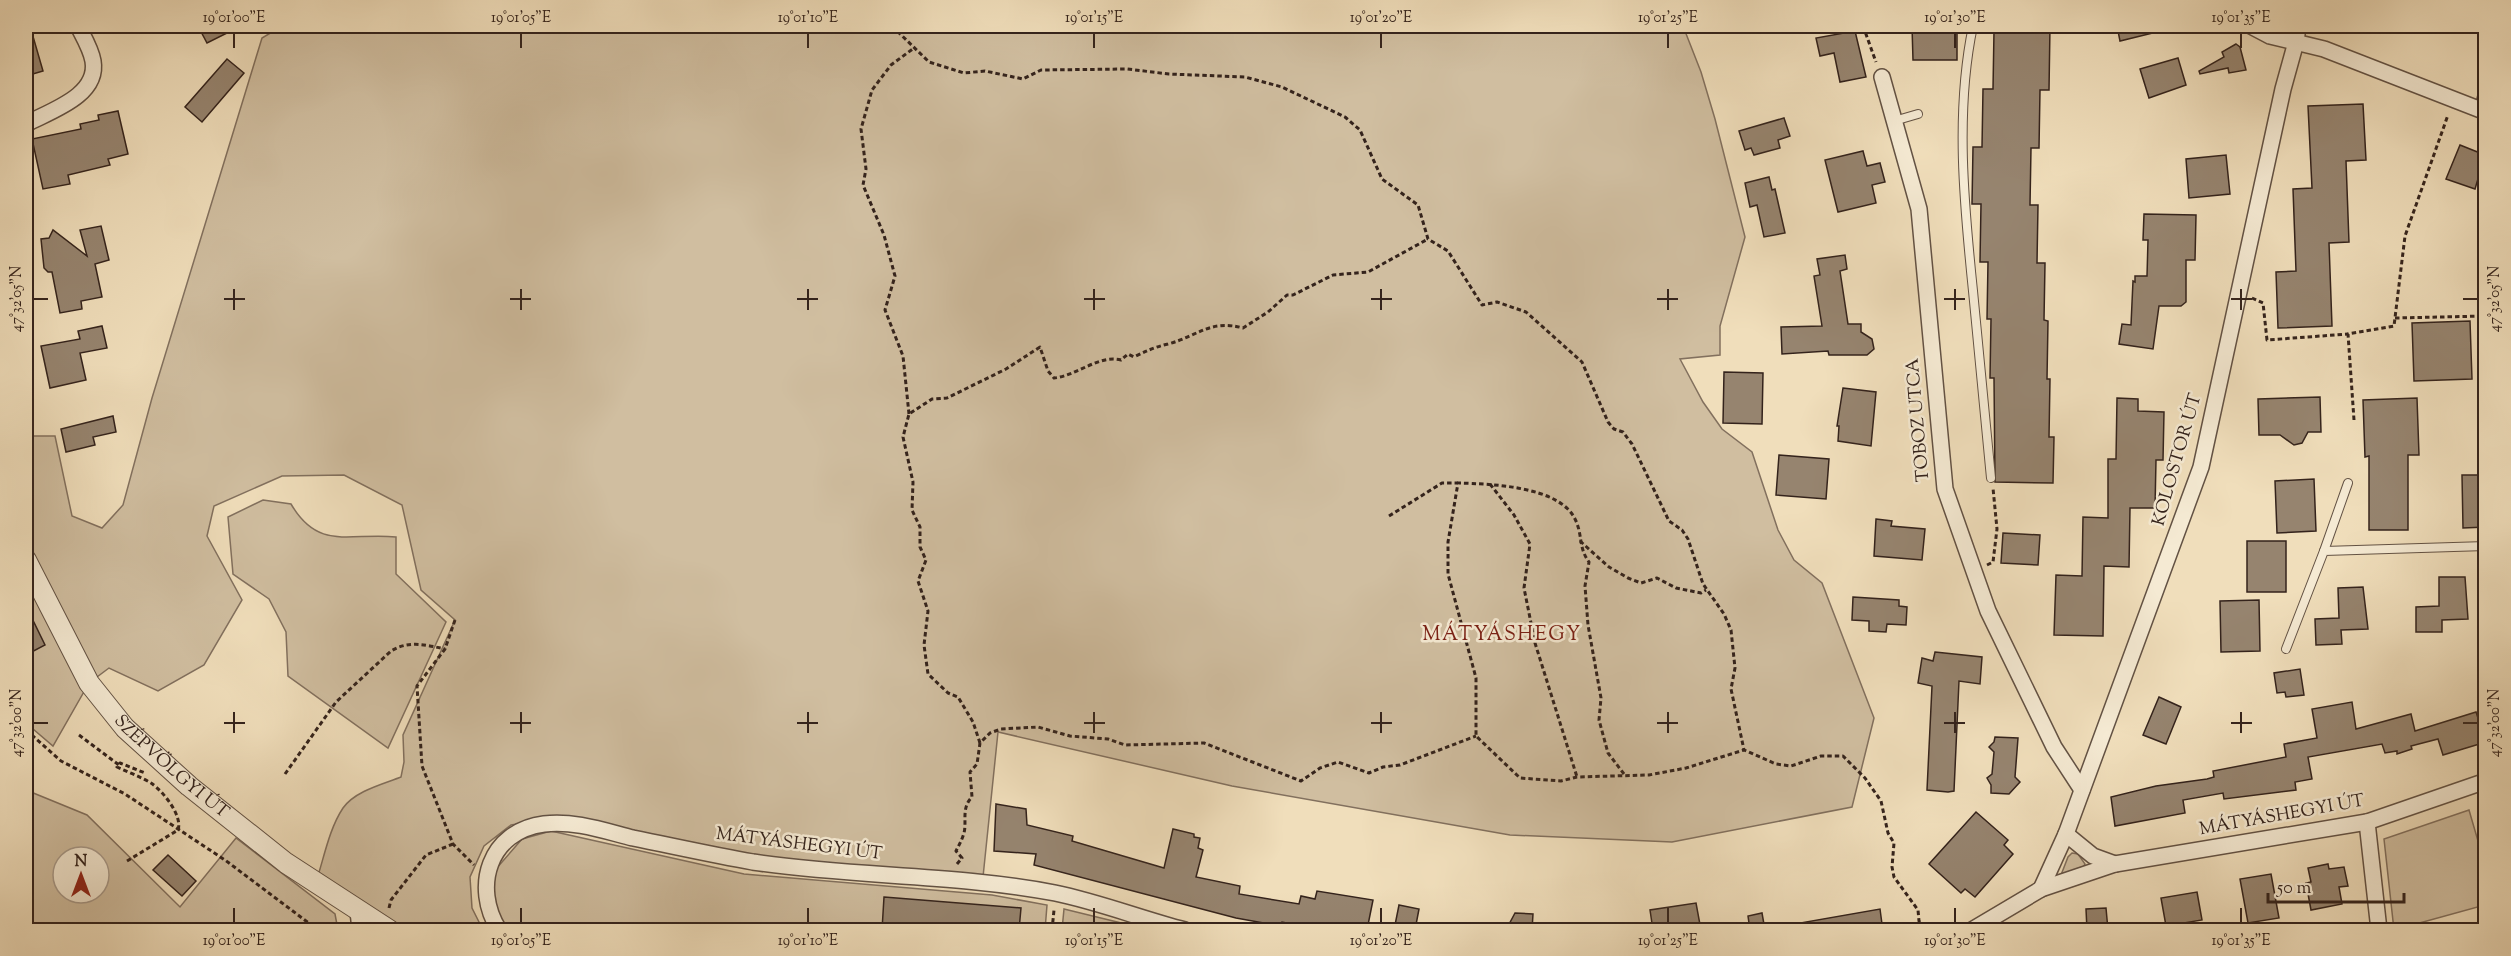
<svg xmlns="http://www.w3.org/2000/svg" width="2511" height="956" font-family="'Sorts Mill Goudy',serif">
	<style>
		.green { fill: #d0bea0; stroke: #82705e; stroke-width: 1.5; fill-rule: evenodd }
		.building { fill: #96846f; stroke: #34231c; stroke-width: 1.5 }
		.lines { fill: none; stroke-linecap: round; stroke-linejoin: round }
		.service-casing { stroke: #635244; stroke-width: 10 }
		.minor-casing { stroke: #635244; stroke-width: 18 }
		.tertiary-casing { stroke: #635244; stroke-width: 22 }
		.path { stroke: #34231c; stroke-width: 3; stroke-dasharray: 4.5 3; stroke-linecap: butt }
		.service { stroke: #f5ead3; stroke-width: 8 }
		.minor { stroke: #f5ead3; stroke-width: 15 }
		.tertiary { stroke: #f5ead3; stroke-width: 20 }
		.ticks { fill: none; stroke: #34231c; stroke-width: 2 }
		.labels { text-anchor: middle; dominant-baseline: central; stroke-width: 5; stroke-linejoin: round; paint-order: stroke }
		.street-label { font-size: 18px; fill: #34231c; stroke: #f5ead3 }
		.neighbourhood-label { font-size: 20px; letter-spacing: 1.5px; fill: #7a1f14; stroke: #f5ead3 }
		.neatline { fill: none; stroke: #34231c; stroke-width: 2 }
		.ticks-label { font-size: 15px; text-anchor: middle; fill: #34231c }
	</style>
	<rect width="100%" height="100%" fill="#f0debb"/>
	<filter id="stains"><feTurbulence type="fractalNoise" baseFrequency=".00333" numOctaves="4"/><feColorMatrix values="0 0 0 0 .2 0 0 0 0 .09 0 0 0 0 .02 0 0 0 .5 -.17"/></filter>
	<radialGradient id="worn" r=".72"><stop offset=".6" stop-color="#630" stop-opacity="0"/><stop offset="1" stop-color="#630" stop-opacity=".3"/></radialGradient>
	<g class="green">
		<path d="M282 26H1683L1701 72 1715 119 1745 237 1720 326V355L1680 359 1703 402 1722 429 1752 452 1778 530 1794 560 1822 583 1874 718 1852 807 1672 842 1510 835 1232 786 998 732 983 877 802 861 739 853 555 818 511 825 484 846 470 877 472 908 483 930H390L316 882C324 858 329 829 343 808 355 791 383 784 401 777L404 762 403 735 455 620 421 590 402 505 344 475 282 476 214 506 207 536 242 600 204 665 158 691 109 668 89 683 53 746 26 723V436H55L72 516 102 528 123 505 152 398 262 38Z"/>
		<path d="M263 500 291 504C319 552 351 532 396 537V574L446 622 388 748 288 676 286 632 269 599 233 574 228 517Z"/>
		<path d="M26 790 87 815 180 907 236 838 335 914 338 930H26ZM63 857H99V893H63Z"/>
		<path d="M2469 810 2485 865V905L2394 930 2384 839Z"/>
		<path d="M551 831 744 874 992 895 1047 905 1045 930H511L497 922 489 892 495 870 522 839Z"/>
		<path d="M2072 853 2078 854 2085 864 2081 871 2061 875 2068 857Z"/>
		<path d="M1064 909 1150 930H1062Z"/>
	</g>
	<g class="building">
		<path d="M26 26H30L43 71 26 76Z"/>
		<path d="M198 26H241L207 43Z"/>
		<path d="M1912 26H1957V60H1913Z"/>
		<path d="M1997 26H2050L2049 90H2040L2039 148H2031L2030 205H2038L2037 263H2045L2044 320 2048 321 2047 379H2050L2049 437H2054L2053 483 1995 482 1994 378H1990L1991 319H1987L1988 262H1980L1981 204H1972L1973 147H1982L1983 89H1993L1994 31H1997Z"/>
		<path d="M2117 26H2160L2161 31 2120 41Z"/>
		<path d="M1855 31 1866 77 1840 82 1834 53 1820 56 1816 38Z"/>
		<path d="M2236 44 2240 47 2246 70 2229 73 2228 68 2200 74 2199 71 2224 57 2222 52Z"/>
		<path d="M2178 58 2186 85 2149 98 2140 69Z"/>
		<path d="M227 59 244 73 202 122 185 107Z"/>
		<path d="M2363 104 2366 160 2346 161 2349 242 2329 243 2332 326 2278 328 2276 272 2296 271 2293 189 2312 188 2308 106Z"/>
		<path d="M118 111 128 154 108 159 110 165 68 175 70 184 43 189 32 139 81 129 80 124 99 120 98 115Z"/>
		<path d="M1784 118 1790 136 1778 140 1780 148 1754 155 1751 148 1745 150 1739 131Z"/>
		<path d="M2460 145 2485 155 2475 189 2446 179Z"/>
		<path d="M1863 151 1867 166 1880 163 1885 182 1872 185 1876 203 1838 212 1825 160Z"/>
		<path d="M2226 155 2230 194 2189 198 2186 159Z"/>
		<path d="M1769 177 1772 190 1775 189 1785 233 1764 237 1757 205 1750 207 1745 183Z"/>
		<path d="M2144 214 2196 215 2195 260H2186V302L2181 306H2159L2153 349 2119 344 2122 324 2131 325 2133 281 2135 282V276H2147L2148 240H2143Z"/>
		<path d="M101 226 109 260 95 264 102 297 81 301 82 309 60 313 52 272H48L44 268 41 239 49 238 53 230 87 256 80 230Z"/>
		<path d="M1845 255 1847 269 1840 271 1848 324H1861V332L1872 339 1874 349 1867 355H1829L1828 351 1782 354 1781 327 1822 326 1814 276 1820 275 1817 259Z"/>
		<path d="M2470 321 2472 379 2414 381 2412 323Z"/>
		<path d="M102 326 107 348 80 353 86 380 50 388 41 346 80 339 78 331Z"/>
		<path d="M1724 372 1763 373 1762 424 1723 423Z"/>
		<path d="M1843 388 1876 392 1871 446 1838 441 1839 426H1837Z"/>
		<path d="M2320 397 2321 432H2308L2302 443 2294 445 2280 435H2259L2258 399Z"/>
		<path d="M2117 398 2138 399V411L2164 412 2163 460H2156L2155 508H2130L2129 567 2104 566 2103 636 2054 635 2056 575 2082 576 2083 517 2108 518V459H2116Z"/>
		<path d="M2417 398 2419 455H2408V530H2369V456L2365 457 2363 400Z"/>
		<path d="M113 416 116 432 93 437 95 445 66 452 61 429Z"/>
		<path d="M1779 455 1829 459 1826 499 1776 495Z"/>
		<path d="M2462 475H2486V527L2463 528Z"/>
		<path d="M2314 479 2316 531 2277 533 2275 481Z"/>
		<path d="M1876 519 1892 521 1891 526 1925 529 1922 560 1874 556Z"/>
		<path d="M2003 533 2040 535 2038 565 2001 563Z"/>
		<rect x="2247" y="541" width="39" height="51"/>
		<path d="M2439 577H2465L2468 619 2442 620V632H2416V607L2439 606Z"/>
		<path d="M2363 587 2368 629 2341 630 2342 644 2316 645 2315 619 2339 618 2338 588Z"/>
		<path d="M1853 597 1899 600V606L1907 607 1906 625 1887 624 1886 632 1869 631V621L1852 620Z"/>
		<path d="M2259 600 2260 651 2221 652 2220 601Z"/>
		<path d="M26 606 45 645 26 655Z"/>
		<path d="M1935 652 1982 657 1980 684 1959 681 1954 791 1948 792 1927 790 1932 686 1918 683 1922 658 1933 661Z"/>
		<path d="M2300 669 2304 695 2286 697 2285 692 2277 693 2274 673Z"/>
		<path d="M2159 697 2181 707 2166 744 2143 735Z"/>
		<path d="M2352 702 2356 729 2411 714 2415 731 2476 712 2486 742 2443 755 2438 739 2411 746 2412 749 2397 754V751L2385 753 2382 744 2308 757 2312 779 2295 782 2296 790 2224 799 2223 793 2183 800 2185 813 2115 826 2111 797 2156 786 2207 779 2214 777 2213 771 2286 757 2284 744 2317 738 2312 709Z"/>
		<path d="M1995 737 2018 738 2015 777 2020 782 2009 794 1991 793V785L1987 778 1992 774 1994 752 1989 747 1994 742Z"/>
		<path d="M996 804 1026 809 1027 825 1073 836 1072 841 1164 868 1173 829 1194 834V837L1200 838 1198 848 1203 850 1196 877 1240 886 1239 894 1299 904 1301 896 1315 899 1317 891 1373 900 1367 930H1325L1282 922 1281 926 1236 918 1034 865 1036 854 994 851Z"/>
		<path d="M1976 812 2008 840 2004 845 2013 854 1975 897 1965 889 1961 893 1929 864Z"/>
		<path d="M168 855 196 881 182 896 153 870Z"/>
		<path d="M2328 864 2329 869 2344 867 2348 886 2339 887 2342 904 2311 910 2306 883 2311 882 2308 868Z"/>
		<path d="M2271 874 2279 918 2248 923 2240 879Z"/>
		<path d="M2197 892 2202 920 2166 926 2161 898Z"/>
		<path d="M884 897 1021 908 1019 930H882Z"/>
		<path d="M1696 903 1701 930H1653L1650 910Z"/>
		<path d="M1399 905 1419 909 1415 930H1394Z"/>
		<path d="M2106 908 2108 930H2087L2086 909Z"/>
		<path d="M1880 909 1882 924 1875 925 1876 930H1801L1800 923Z"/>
		<path d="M1515 913 1533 914 1532 930H1506Z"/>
		<path d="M1762 913 1765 930H1750L1748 916Z"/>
	</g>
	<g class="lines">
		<defs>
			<g id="service">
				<path d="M1973 26C1955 111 1964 204 1973 291 1979 353 1985 415 1991 478"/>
				<path d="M2479 109 2486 78"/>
				<path d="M1894 121 1918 114"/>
				<path d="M2324 551 2348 483"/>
				<path d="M2286 649 2324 551 2486 546"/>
			</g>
			<g id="minor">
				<path d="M2251 26 2270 36 2324 49 2486 112"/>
				<path d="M1882 77 1919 209 1945 489 1988 611 2054 747 2082 790"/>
				<path d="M26 124C50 111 99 96 93 61 91 49 83 36 78 26"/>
				<path d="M2367 822 2379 930"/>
				<path d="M2066 834 2093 856 2115 864"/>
				<path d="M2041 889 2066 834 2201 467 2283 89 2296 42 2298 26"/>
				<path d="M358 911 360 930"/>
				<path d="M499 930C472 887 489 831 544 824 573 820 605 831 633 838 673 846 713 855 753 862 853 877 955 874 1055 893 1099 902 1142 919 1185 930"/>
				<path d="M1972 930 2041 889 2115 864 2367 822 2486 781"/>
			</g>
			<g id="tertiary">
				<path id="s1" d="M26 560 89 683 125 728 189 786 286 863 389 930"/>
			</g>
		</defs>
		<use href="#service" class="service-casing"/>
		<use href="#minor" class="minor-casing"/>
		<use href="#tertiary" class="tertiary-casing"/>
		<g class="path">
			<path d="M892 26 929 62 964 73 985 71 1023 79 1041 70 1127 69 1169 74 1245 77 1282 87 1345 117 1360 130 1382 179 1418 205 1428 239 1448 251 1482 305 1497 302 1526 312 1582 362 1608 422 1614 429 1623 432 1632 444 1669 521 1682 530 1688 539 1703 584 1724 614 1731 630 1735 668 1731 689 1744 750 1776 764 1791 766 1821 756H1843L1865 778 1881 801 1888 833 1894 843 1892 867 1894 877 1918 910 1919 921 1928 930"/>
			<path d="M1863 26 1876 62"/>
			<path d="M2252 298 2263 303 2267 340 2348 334"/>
			<path d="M2395 318 2486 316"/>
			<path d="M909 414 903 356 885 310 895 276 884 235 863 185 866 169 861 129 872 90 891 65 914 48"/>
			<path d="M2354 420 2348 334 2394 326 2405 236 2448 115"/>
			<path d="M1490 484 1514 515 1530 544 1524 588 1535 643 1577 777"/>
			<path d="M1389 516 1442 483H1458"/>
			<path d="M1580 541 1609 567 1628 578 1641 583 1657 578 1676 588 1701 593 1706 590"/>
			<path d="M1987 565 1993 562 1997 529 1993 488"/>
			<path d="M455 620 445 649 417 686 422 766 453 844 474 865"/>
			<path d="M26 730 61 761 125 794 225 860 318 930"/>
			<path d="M79 735 119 765"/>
			<path d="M980 743 973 722 958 697 948 693 928 674 924 645 928 611 918 581 926 560 920 547V527L912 510 913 482 903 437 909 414 932 399 947 398 1006 369 1040 347 1048 371 1054 378C1076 376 1100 354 1121 360L1128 354 1134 357C1146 351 1155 347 1168 344 1198 336 1210 319 1243 328L1268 312 1287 295H1293L1333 275 1368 272 1428 239"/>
			<path d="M285 774 336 702 391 651C409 640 426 645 445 649"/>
			<path d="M1624 774 1608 753 1599 720 1601 698 1588 625 1585 586 1589 562C1578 547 1583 535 1575 519 1559 486 1491 484 1458 483L1448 542V574L1476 678V736L1520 778 1561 781 1577 777 1649 775 1686 768 1744 750"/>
			<path d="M127 861 178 830C183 816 163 791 151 783 141 777 128 772 117 767L120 763 145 773"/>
			<path d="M957 864 962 858 956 851C959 845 962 840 964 833 967 821 961 808 972 797L970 772 977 764 980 743 990 733 1001 729 1038 727 1070 736 1108 739 1125 745 1204 743 1301 781 1320 768 1338 762 1369 773 1383 767 1400 765 1476 736"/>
			<path d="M389 908 391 900 426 855 453 844"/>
			<path d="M1052 930 1054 910"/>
			<path d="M1931 930 1956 927"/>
		</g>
		<use href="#service" class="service"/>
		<use href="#minor" class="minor"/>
		<use href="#tertiary" class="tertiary"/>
	</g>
	<path class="ticks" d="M234 33V48M521 33V48M808 33V48M1094 33V48M1381 33V48M1668 33V48M1955 33V48M2241 33V48M234 289V310M521 289V310M808 289V310M1094 289V310M1381 289V310M1668 289V310M1955 289V310M2241 289V310M33 299H48M224 299H245M510 299H531M797 299H818M1084 299H1105M1371 299H1392M1657 299H1678M1944 299H1965M2231 299H2252M2463 299H2478M234 712V733M521 712V733M808 712V733M1094 712V733M1381 712V733M1668 712V733M1955 712V733M2241 712V733M33 723H48M224 723H245M510 723H531M797 723H818M1084 723H1105M1371 723H1392M1657 723H1678M1944 723H1965M2231 723H2252M2463 723H2478M234 908V923M521 908V923M808 908V923M1094 908V923M1381 908V923M1668 908V923M1955 908V923M2241 908V923"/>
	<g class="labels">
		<g class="street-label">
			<text transform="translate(1919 420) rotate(-95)">TOBOZ UTCA</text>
			<text transform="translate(2178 460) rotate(-74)">KOLOSTOR ÚT</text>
			<text stroke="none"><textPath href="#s1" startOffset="256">SZÉPVÖLGYI ÚT</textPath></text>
			<text transform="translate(2282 816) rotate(-10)">MÁTYÁSHEGYI ÚT</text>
			<text transform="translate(799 845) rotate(7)">MÁTYÁSHEGYI ÚT</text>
		</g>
		<g class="neighbourhood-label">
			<text x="1502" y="635">MÁTYÁSHEGY</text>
		</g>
	</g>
	<rect width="2511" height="956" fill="none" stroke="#f0debb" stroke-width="66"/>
	<g transform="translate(81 875)"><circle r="28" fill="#f5ead3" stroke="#a89a8a" stroke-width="1.5"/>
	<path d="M0-4.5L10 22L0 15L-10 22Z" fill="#8f2418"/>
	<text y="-9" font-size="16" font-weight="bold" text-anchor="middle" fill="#34231c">N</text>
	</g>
	<path d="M2268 893v9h136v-9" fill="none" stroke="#34231c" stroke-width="3"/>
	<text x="2277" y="893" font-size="18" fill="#34231c" stroke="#f5ead3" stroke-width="4.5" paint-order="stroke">50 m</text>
	<rect x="33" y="33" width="2445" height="890" class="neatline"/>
	<g class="ticks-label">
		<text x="234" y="22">19°01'00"E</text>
		<text x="521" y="22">19°01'05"E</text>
		<text x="808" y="22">19°01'10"E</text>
		<text x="1094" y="22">19°01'15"E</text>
		<text x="1381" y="22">19°01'20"E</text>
		<text x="1668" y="22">19°01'25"E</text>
		<text x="1955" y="22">19°01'30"E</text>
		<text x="2241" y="22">19°01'35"E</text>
		<text transform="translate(16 299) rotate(-90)" y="5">47°32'05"N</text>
		<text transform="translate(2494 299) rotate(-90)" y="5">47°32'05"N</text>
		<text transform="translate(16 723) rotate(-90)" y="5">47°32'00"N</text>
		<text transform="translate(2494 723) rotate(-90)" y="5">47°32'00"N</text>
		<text x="234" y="945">19°01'00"E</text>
		<text x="521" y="945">19°01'05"E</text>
		<text x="808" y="945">19°01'10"E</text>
		<text x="1094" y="945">19°01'15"E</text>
		<text x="1381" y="945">19°01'20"E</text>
		<text x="1668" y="945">19°01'25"E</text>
		<text x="1955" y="945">19°01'30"E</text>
		<text x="2241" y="945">19°01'35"E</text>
	</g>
	<rect width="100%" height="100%" filter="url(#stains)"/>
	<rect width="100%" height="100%" fill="url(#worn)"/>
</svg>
